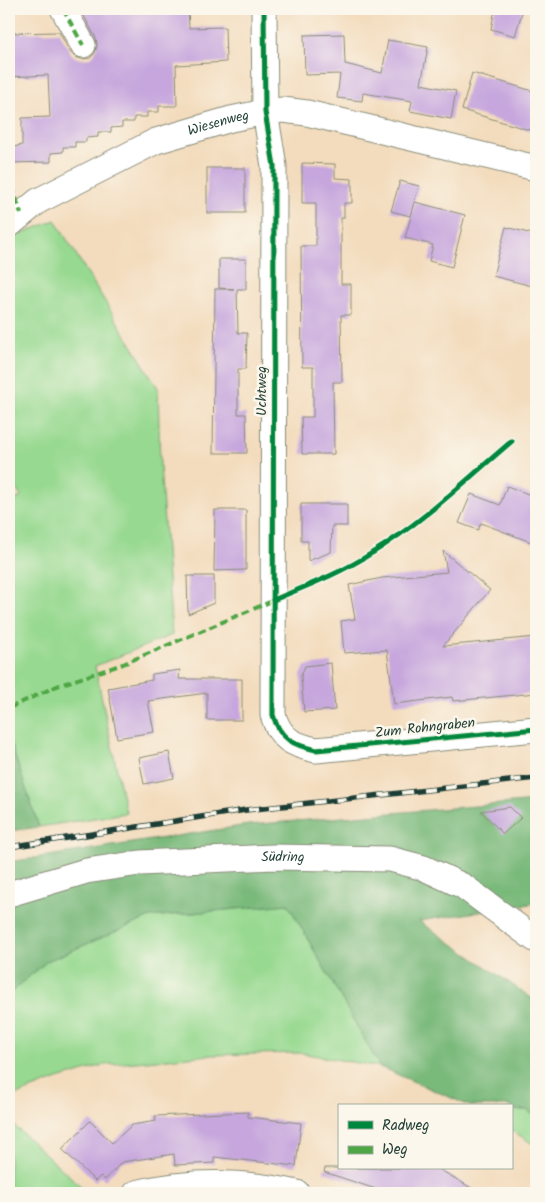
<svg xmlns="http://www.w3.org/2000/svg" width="545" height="1202" font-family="Kalam,sans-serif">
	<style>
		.green { fill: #97d990; stroke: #5b8b62 }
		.forest { fill: #79b97a; stroke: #4c7b57 }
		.building { fill: #c6a6dd }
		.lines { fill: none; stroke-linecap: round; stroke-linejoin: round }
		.street-casing { stroke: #898c78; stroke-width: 27 }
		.street { stroke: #fff; stroke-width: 25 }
		.rail-casing { stroke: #1f3d34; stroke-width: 5.5 }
		.rail { stroke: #fbf7ec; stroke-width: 4; stroke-dasharray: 11; stroke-linecap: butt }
		.quiet { stroke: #4fa644; stroke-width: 4; stroke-dasharray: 8 4; stroke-linecap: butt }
		.cycleway-casing { stroke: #fbf7ec; stroke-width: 8 }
		.cycleway { stroke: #00873e; stroke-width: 5 }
		.labels { text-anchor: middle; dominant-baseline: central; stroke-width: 5; stroke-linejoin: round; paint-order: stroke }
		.street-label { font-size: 14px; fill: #1f3d34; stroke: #fbf7ec }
	</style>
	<rect width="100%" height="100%" fill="#fbf7ec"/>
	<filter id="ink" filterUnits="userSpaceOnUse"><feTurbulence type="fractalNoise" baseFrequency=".02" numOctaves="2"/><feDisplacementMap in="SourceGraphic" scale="10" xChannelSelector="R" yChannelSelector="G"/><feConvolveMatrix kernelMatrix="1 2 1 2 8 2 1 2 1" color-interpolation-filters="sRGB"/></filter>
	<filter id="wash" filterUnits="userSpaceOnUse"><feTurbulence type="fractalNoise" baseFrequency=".0096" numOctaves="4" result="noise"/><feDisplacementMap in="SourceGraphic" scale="20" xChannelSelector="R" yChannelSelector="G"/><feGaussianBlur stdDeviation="1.12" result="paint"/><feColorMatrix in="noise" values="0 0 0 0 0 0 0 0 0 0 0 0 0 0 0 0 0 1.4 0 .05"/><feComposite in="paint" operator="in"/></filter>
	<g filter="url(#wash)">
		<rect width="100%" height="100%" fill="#f3dcbd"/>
		<g class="green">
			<path d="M55 220 158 388 160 465 172 635 95 666 126 813 39 827 9 739V503L21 497 9 476V242L14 237Z"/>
			<path d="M288 904 380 1067 301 1053 209 1055 104 1065 58 1079 9 1098V994L47 961 150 917Z"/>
			<path d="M511 1110H527L536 1117V1146L511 1130Z"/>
			<path d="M9 1121 85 1190 87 1193H64L46 1187 25 1193H9Z"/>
		</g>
		<g class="forest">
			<path d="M9 739 39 827 9 831Z"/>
			<path d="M536 801V903L419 921 536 1001V1117L527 1110H511V1106H470L380 1067 288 904 150 917 47 961 9 994V862L248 825Z"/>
		</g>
		<g id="blocks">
			<g class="building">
				<path d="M80 9H188L189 28 225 27 226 62 176 65 177 106H159V112H147V117H134V122H122V127L111 128V132H98V137L86 138V142H75V147H63V152L51 153V162L9 163V148L22 145V118L50 117 48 75 9 77V33L59 32 70 52 75 57 82 59 90 58 95 53 97 45 96 38Z"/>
				<path d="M495 9H523L515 36 491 29Z"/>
				<path d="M344 34 345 64 382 73 388 40 428 47 421 84 456 91 451 119 410 111 412 101 363 93 362 101 337 98 340 74 305 75 304 35Z"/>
				<path d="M472 73 536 92V132L462 110Z"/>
				<path d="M302 163 335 164V178L352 179V203H344V218H341V284H351V315H341L342 382H333L334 454H302L301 417H313V367H302L301 246H316V203H302Z"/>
				<rect x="207" y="168" width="38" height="45"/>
				<path d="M400 181 419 186 410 216 391 211Z"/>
				<path d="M415 202 465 215 452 267 429 261 433 245 405 238Z"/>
				<path d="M506 227 536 235V287L493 276Z"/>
				<path d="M219 259H246V289H237L238 333H247L246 369H238V414H246L247 453H213L215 289H234L219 288Z"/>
				<path d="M507 486 536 497V544L481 523 478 530 459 523 471 494 500 505Z"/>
				<path d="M301 504H347V526H332L331 552 308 561V541H301Z"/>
				<path d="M215 510H246V570L214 571Z"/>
				<path d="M443 551 490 590 443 646 536 637V693L453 701 452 697 394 704 387 650 344 653 341 621 355 619 349 585 382 578 447 572Z"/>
				<path d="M187 576H214V603L188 614Z"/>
				<path d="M331 663 335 710 304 712 301 676 305 666Z"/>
				<path d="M180 670 179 679H242V720H207V693L148 701 154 732 117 738 108 688 152 680V674Z"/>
				<path d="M169 752 174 778 144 784 139 758Z"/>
				<path d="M510 807 521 818 503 834 481 811Z"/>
				<path d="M248 1112V1117L301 1123 296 1166 214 1157V1163L175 1165 174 1154 122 1162 105 1180 101 1176 95 1181 62 1149 90 1121 112 1143 132 1125 156 1121 155 1116Z"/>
				<path d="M325 1168H437L480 1193H388L324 1172Z"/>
			</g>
		</g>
	</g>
	<g filter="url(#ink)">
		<use href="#blocks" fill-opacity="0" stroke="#898c78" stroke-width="1"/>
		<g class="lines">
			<defs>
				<g id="street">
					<path d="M63 9 83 45"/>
					<path d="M264 9 265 112 274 166 273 715C280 739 293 745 316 750L536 729"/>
					<path id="s1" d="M9 225 38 201 156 141 231 119 265 112 283 110 307 113 536 168"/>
					<path id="s2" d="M9 894 86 871 140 863 273 857 390 859 424 868 463 886 536 940"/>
					<path d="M136 1193C189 1180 244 1181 297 1193"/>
				</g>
			</defs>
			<use href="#street" class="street-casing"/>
			<use href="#street" class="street"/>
			<defs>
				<path id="rail" d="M9 847 246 810 536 778"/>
			</defs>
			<use href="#rail" class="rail-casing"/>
			<use href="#rail" class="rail"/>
			<g class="quiet">
				<path d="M63 9 83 45"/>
				<path d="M9 175 21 214"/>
				<path d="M9 708 57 686 123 664 277 599"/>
			</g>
			<defs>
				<g id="cycleway">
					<path d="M264 9 265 112 274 166 273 715C280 739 293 745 316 750L536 729"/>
					<path d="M273 600C307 586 341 573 372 553 423 522 467 479 512 441"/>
				</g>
			</defs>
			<use href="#cycleway" class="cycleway-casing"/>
			<use href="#cycleway" class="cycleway"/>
		</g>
	</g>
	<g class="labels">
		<g class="street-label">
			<text stroke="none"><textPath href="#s1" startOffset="235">Wiesenweg</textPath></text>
			<text transform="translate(262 391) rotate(-90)">Uchtweg</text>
			<text transform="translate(425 728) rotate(-6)">Zum Rohngraben</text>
			<text stroke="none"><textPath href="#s2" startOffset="278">Südring</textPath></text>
		</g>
	</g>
	<rect width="545" height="1202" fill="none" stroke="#fbf7ec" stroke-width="30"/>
	<rect x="338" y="1104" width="175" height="65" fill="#fbf7ec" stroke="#a3ada2"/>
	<rect x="348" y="1121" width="25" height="8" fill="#00873e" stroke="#a3ada2"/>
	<text x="382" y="1130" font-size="15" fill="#1f3d34">Radweg</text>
	<rect x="348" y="1146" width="25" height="8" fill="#4fa644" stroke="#a3ada2"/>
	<text x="382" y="1154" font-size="15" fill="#1f3d34">Weg</text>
</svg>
